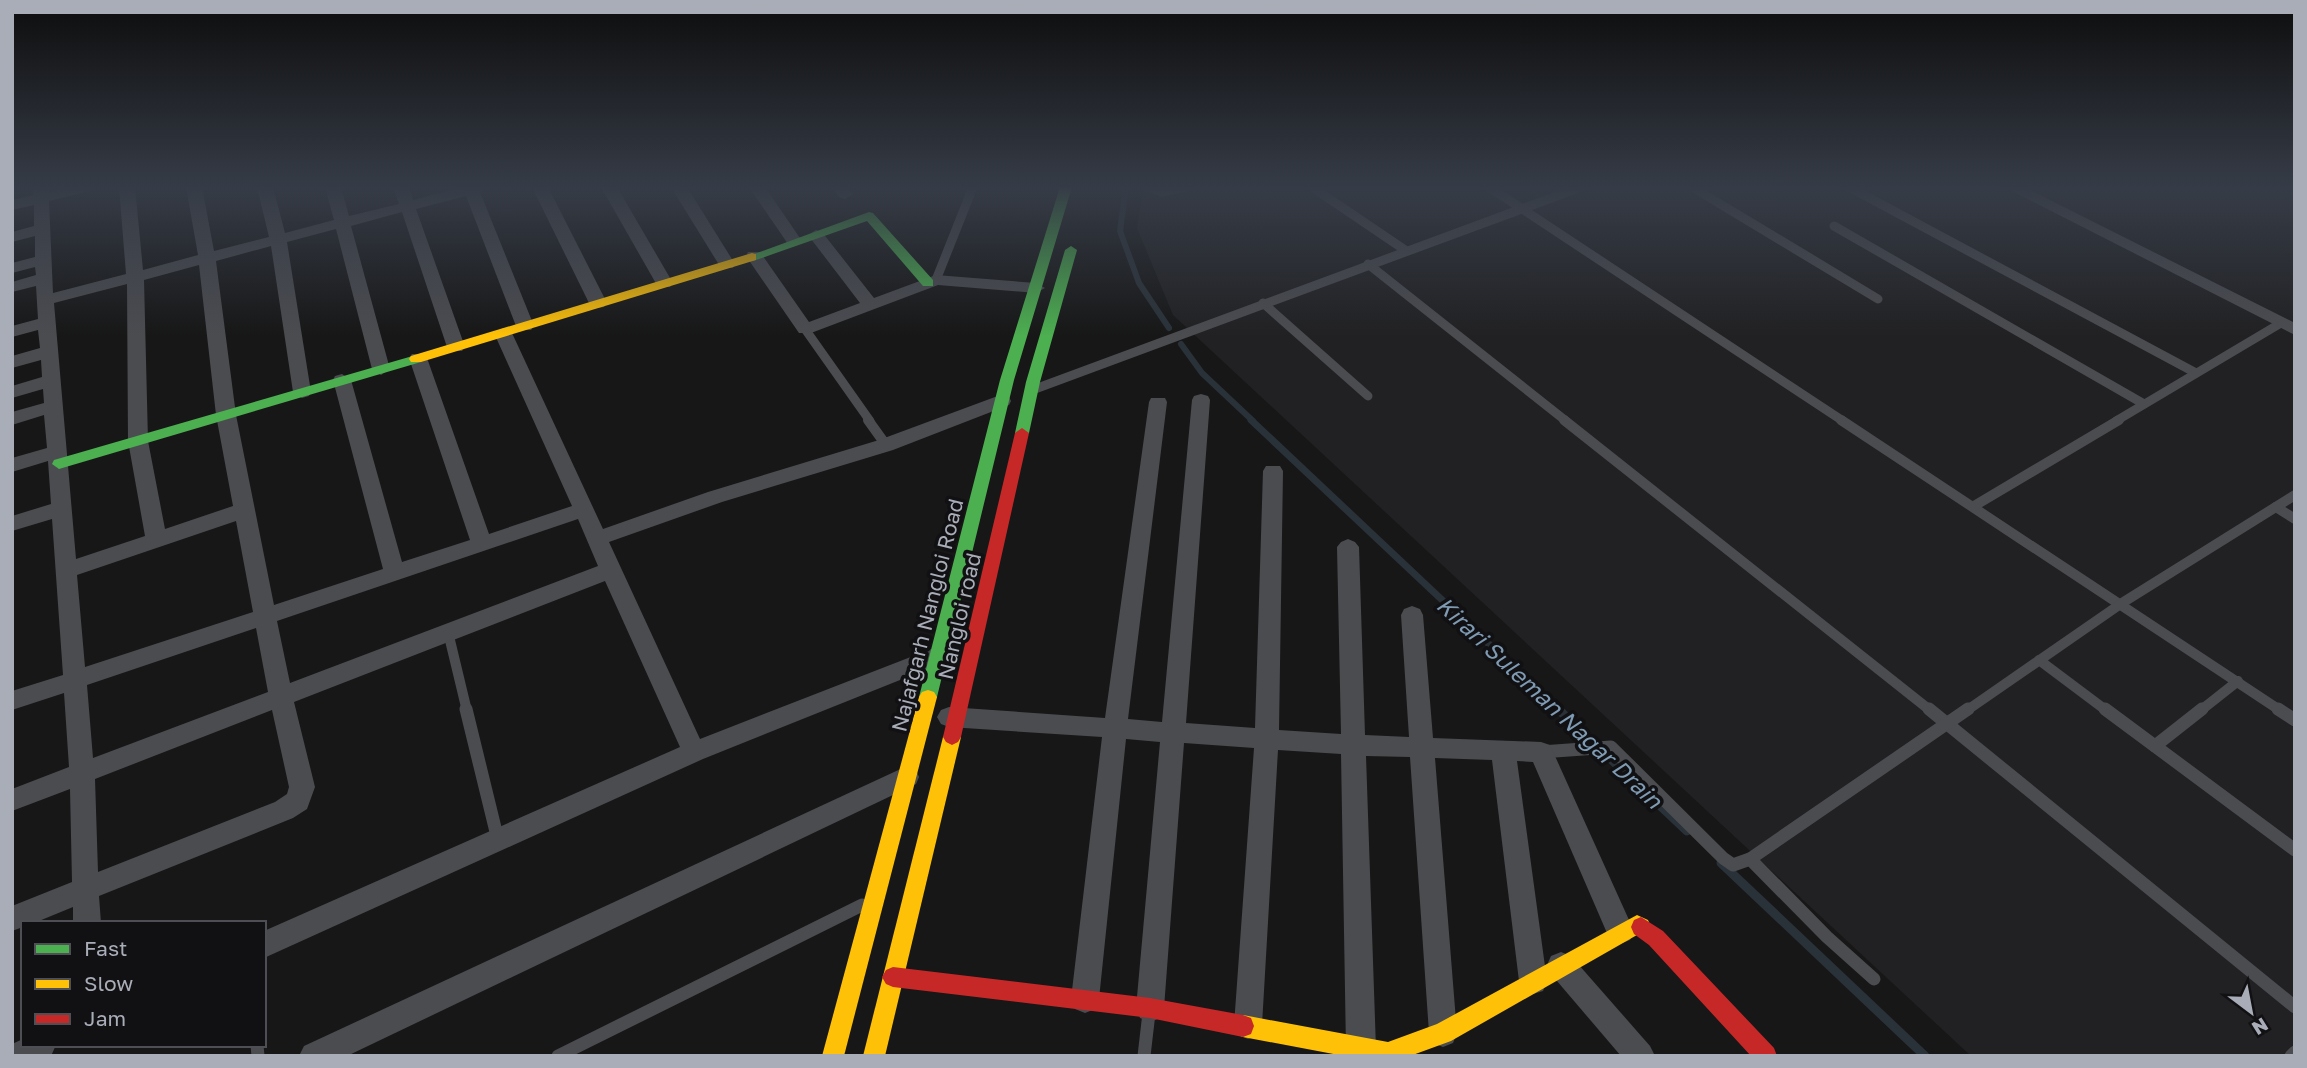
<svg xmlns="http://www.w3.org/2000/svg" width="2307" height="1068" font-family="'Golos Text',sans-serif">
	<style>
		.built { fill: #212123 }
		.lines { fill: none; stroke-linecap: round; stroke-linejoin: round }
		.stream-far2 { stroke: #2a3239; stroke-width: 6 }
		.stream-far1 { stroke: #2a3239; stroke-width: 7 }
		.stream { stroke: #2a3239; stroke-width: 9 }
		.lane-far2 { stroke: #4b4c50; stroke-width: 9 }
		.lane-far1 { stroke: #4b4c50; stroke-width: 10 }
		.lane { stroke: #4b4c50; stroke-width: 13 }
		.street { fill: #4b4c50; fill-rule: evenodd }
		.fast { fill: #4caf50; fill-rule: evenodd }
		.slow { fill: #ffc107; fill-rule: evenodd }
		.jam { fill: #c62828; fill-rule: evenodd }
		.labels { text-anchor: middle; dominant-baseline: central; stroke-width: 7; stroke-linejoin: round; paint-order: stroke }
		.street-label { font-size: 21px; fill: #a8adb8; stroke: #111113 }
		.water-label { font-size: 23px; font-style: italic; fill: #7f9bb3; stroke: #111113 }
	</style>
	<rect width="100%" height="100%" fill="#171717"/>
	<path class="built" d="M1143 187H2295V1056H1971L1173 315 1137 228Z"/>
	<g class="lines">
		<g class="stream-far2">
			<path d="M1126 187 1120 231 1139 283 1169 328"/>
			<path d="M1181 344 1202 373 1253 421"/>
		</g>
		<path class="stream-far1" d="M1251 420 1560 711"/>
		<g class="stream">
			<path d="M1558 709 1687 831"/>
			<path d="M1721 863 1925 1056"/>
		</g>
		<g class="lane-far2">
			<path d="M1149 187 1162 192 1186 187"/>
			<path d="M1312 187 1405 250"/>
			<path d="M1489 187 1843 421"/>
			<path d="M1692 187 1878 299"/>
			<path d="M1849 187 2196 373"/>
			<path d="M1834 226 2144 404"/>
			<path d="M1368 264 1566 421"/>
			<path d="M936 280 973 187"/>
			<path d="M1263 303 1368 396"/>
			<path d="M805 329 870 421"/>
			<path d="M1035 389 1581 187"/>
			<path d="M2116 421 2281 323"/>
		</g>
		<g class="lane-far1">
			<path d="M868 420 886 445"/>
			<path d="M1564 420 1931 711"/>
			<path d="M1841 420 2281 711"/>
			<path d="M1974 506 2119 420"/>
			<path d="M2276 507 2295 519"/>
			<path d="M448 632 467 711"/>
			<path d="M2039 660 2107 711"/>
			<path d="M1966 711 2122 603 2295 495"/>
			<path d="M2200 711 2238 681"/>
		</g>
		<g class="lane">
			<path d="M466 709 498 840"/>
			<path d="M1929 709 2295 1007"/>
			<path d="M2105 709 2295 850"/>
			<path d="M2278 709 2295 720"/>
			<path d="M2155 746 2202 709"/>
			<path d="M1541 752 1611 747 1723 858 1733 865 1750 859"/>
			<path d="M1874 979 1827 937 1750 859 1968 709"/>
			<path d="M257 1045 258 1056"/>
			<path d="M558 1056 862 905"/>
			<path d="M1144 1056 1149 1013"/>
			<path d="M2291 1056 2295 1052"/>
		</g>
		<g class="street">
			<path d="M33 187H49V192L69 187H97L94 190 49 201 53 293 126 274 119 187H135L143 270 198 255 186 187H202L214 251 269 237 257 187H273L285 233 334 220 325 187H341L349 216 399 204 393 187H409L413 200 462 187H489L480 192 534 326 531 330H519L516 326 466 196 416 209 465 347 462 351H450L447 347 402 212 351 226 390 369 381 375 372 369 336 229 287 242 311 392 309 396 302 398 293 392 271 246 216 261 236 415 274 605 383 569 333 380 335 376 342 374 351 380 402 562 470 540 409 358 412 354H424L427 358 489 534 572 506 494 333 503 328 512 333 603 529 708 492 879 440 995 397H1009L1011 401 1009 405 893 450 722 502 609 542 700 739 939 646 947 643 955 646 958 652 955 658 703 759 264 958V931L680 747 605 581 294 702 315 787 307 809 293 818 99 896 101 923H73V907L34 923H23V927L12 931V906L72 882 70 789 12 811V789L69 767 64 693 12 710V691L63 675 52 519 12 531V516L51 504 48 461 12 472V458L47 448 44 415 12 425V412L44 403 43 389 12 398V386L42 377 41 360 12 368V356L40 348 38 330 12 337V326L38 319 36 286 12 292V282L36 275 35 267 12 273V263L35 257V236L12 242V232L34 226V205L12 210V200L33 195ZM199 265 216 415 233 506 165 529 148 441 144 280ZM127 284 128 441 145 536 76 559 54 303ZM578 519 598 566 290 683 277 621ZM236 521 253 612 85 667 77 575ZM256 628 268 692 93 758 87 685ZM272 710 289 787 287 794 275 802 98 872 95 779Z"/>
			<path d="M532 187H548L607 303 604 307 598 308 589 303Z"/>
			<path d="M601 187H617L673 283 670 287H658Z"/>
			<path d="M671 187H687L735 264 733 268H721Z"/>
			<path d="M749 187H765L802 241 800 244H788Z"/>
			<path d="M831 187H847L853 194 845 199 839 197Z"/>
			<path d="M2004 187H2024L2295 323V335Z"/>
			<path d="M816 230 822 232 874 298 936 275 1036 283 1045 288 1036 293 938 285 811 333H799L746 256 748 252H760L809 322 860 303 808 235Z"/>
			<path d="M1201 394 1208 396 1210 400 1186 723 1255 728 1263 471 1266 466H1280L1283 471 1279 730 1341 734 1337 547 1341 542 1348 539 1355 542 1359 547 1365 735 1409 737 1401 615 1404 609 1412 606 1420 609 1423 615 1433 738 1541 742 1550 745 1634 931 1630 940 1620 944 1610 940 1533 762 1517 761 1547 981 1543 991 1533 994 1523 991 1519 981 1492 760 1435 758 1457 1033 1453 1043 1443 1047 1433 1043 1429 1033 1410 757 1366 756 1376 1049 1373 1056H1349L1346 1049 1341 754 1278 750 1262 1025 1258 1035 1248 1039 1238 1035 1234 1025 1254 748 1184 743 1164 1008 1160 1018 1150 1022 1140 1018 1136 1008 1160 742 1126 739 1099 999 1095 1009 1085 1013 1075 1009 1071 999 1102 737 949 727 941 724 937 717 941 710 949 707 1105 718 1149 402 1151 398H1165L1167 402 1128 719 1162 722 1192 400 1194 396Z"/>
			<path d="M907 766 916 770 919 777 916 784 347 1056H299L304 1046Z"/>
			<path d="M1561 952 1571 956 1650 1046 1655 1056H1621L1551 974 1547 965 1551 956Z"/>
			<path d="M23 1039V1045H56L51 1056H12V1044Z"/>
		</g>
		<g class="fast">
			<path d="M1060 187H1072L1014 380 937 697 934 702 928 704 922 702 919 697 1000 380Z"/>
			<path d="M869 212 873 213 933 280V286H923L867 221 756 260 752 261 746 257Z"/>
			<path d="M1071 246 1077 250 1040 382 1029 433 1022 438 1015 433 1026 382 1065 250Z"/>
			<path d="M416 355 421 356 423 359 421 362 59 469 52 464 54 460Z"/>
		</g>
		<g class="slow">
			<path d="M752 253 756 254V260L421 362H411L409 359 411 356Z"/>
			<path d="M928 690 934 692 937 697 844 1056H822L919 697 922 692Z"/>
			<path d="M952 729 958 732 961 737 885 1056H863L943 737 946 732Z"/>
			<path d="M1637 915 1648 920 1651 927 1648 934 1641 937 1637 935 1451 1041 1410 1056H1344L1243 1037 1235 1034 1232 1026 1235 1018 1243 1015 1388 1042 1437 1024Z"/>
		</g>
		<g class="jam">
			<path d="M1022 428 1029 433 961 737 958 742 952 745 946 742 943 737 1015 433Z"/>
			<path d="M1641 917 1663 931 1774 1048 1777 1056H1751L1649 945 1634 934 1631 927 1634 920Z"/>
			<path d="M893 967 1150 998 1243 1015 1251 1018 1254 1026 1251 1034 1243 1037 1150 1018 893 987 886 984 882 977 886 970Z"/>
		</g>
	</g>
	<linearGradient id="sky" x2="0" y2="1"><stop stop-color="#0d0d0d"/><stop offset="0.56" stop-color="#363c47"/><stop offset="1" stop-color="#363c47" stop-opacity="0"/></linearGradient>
	<rect width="2307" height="336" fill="url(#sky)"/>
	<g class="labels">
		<g class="street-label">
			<text transform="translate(927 615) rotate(-76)">Najafgarh Nangloi Road</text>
			<text transform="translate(959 616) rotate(-77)">Nangloi road</text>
		</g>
		<g class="water-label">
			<text transform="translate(1550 702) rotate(43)">Kirari Suleman Nagar Drain</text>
		</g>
	</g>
	<rect width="2307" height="1068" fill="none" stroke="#a8adb8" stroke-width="28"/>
	<rect x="21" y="921" width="245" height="126" fill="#111113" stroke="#4d4f55" stroke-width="2"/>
	<rect x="35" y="944" width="35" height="10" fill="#4caf50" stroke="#4d4f55" stroke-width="2"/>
	<text x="84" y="956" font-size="21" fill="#a8adb8">Fast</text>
	<rect x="35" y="979" width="35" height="10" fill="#ffc107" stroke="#4d4f55" stroke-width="2"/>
	<text x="84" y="991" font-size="21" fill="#a8adb8">Slow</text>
	<rect x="35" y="1014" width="35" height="10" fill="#c62828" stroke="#4d4f55" stroke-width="2"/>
	<text x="84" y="1026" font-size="21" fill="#a8adb8">Jam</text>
	<g transform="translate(2251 1012) rotate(148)" stroke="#111113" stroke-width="5" paint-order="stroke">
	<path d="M0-5L12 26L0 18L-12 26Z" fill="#a8adb8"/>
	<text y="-10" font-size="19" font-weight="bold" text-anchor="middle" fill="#a8adb8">N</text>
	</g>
</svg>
